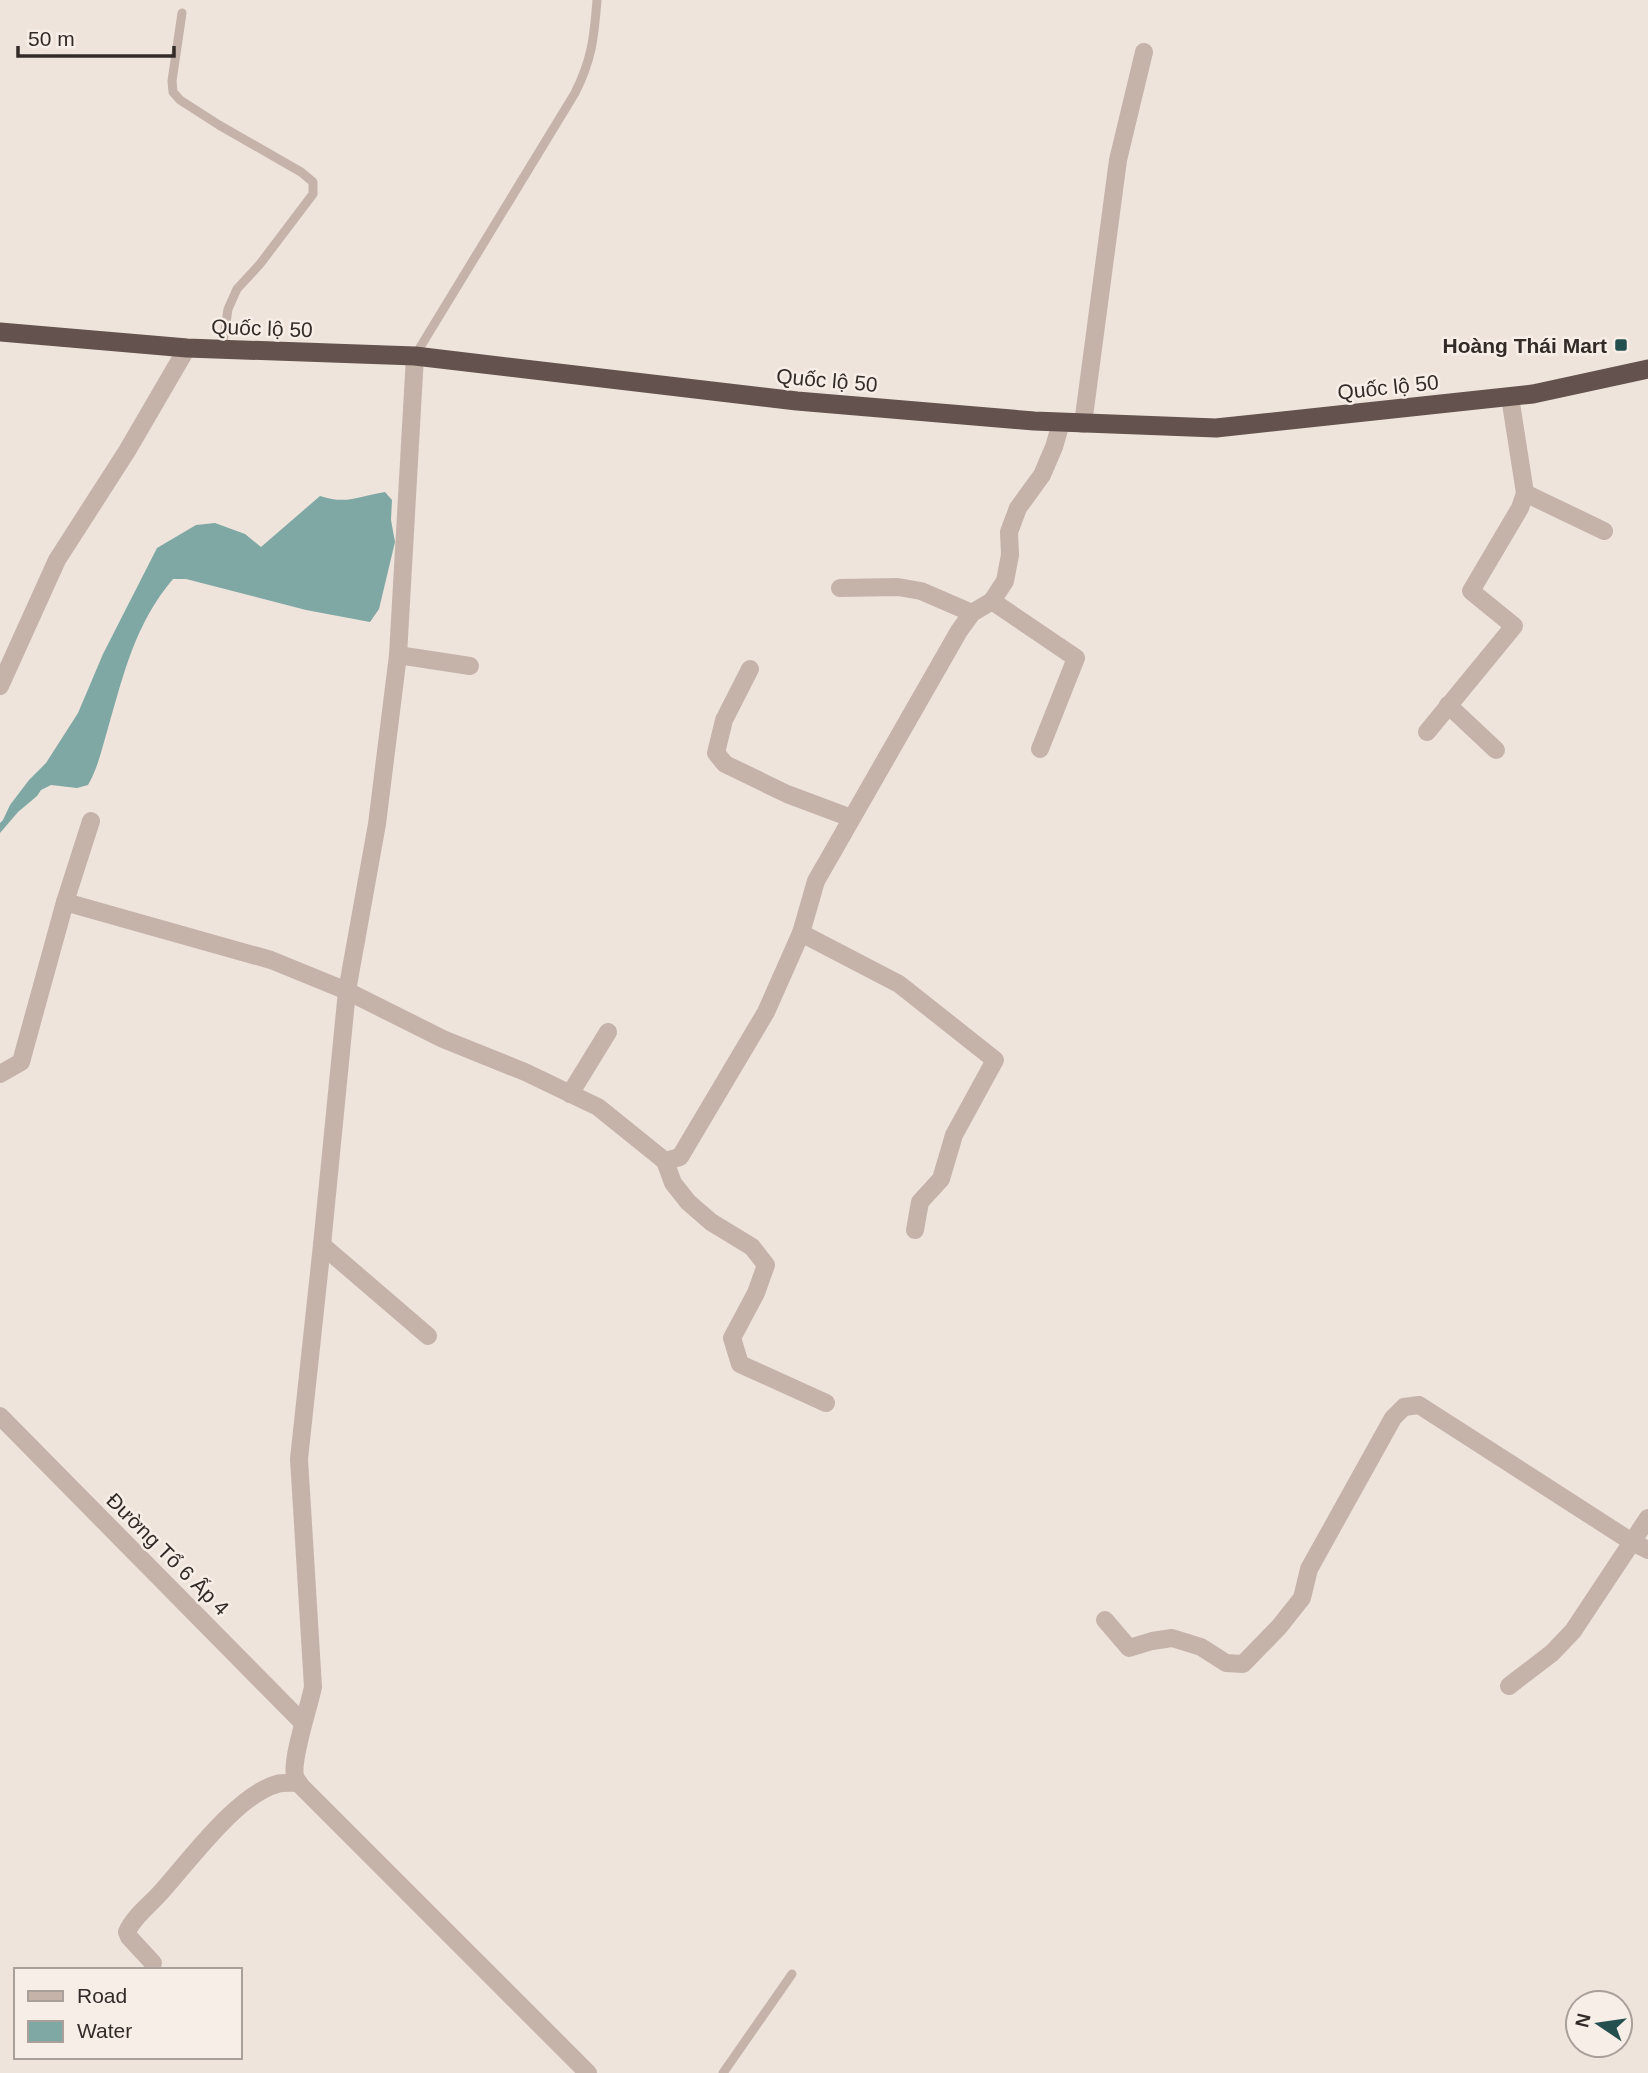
<svg xmlns="http://www.w3.org/2000/svg" width="1648" height="2073" font-family="Helvetica,sans-serif">
	<style>
		.water { fill: #7fa8a5 }
		.lines { fill: none; stroke-linecap: round; stroke-linejoin: round }
		.service { stroke: #c5b3aa; stroke-width: 9 }
		.minor { stroke: #c5b3aa; stroke-width: 18 }
		.trunk { stroke: #63524e; stroke-width: 19 }
		.poi-dot { fill: #234f4e; stroke: #f7eee8; stroke-width: 2.5 }
		.labels { text-anchor: middle; dominant-baseline: central; stroke-width: 5; stroke-linejoin: round; paint-order: stroke }
		.street-label { font-size: 21px; fill: #332b28; stroke: #f7eee8 }
		.poi-label { font-size: 21px; font-weight: bold; fill: #332b28; stroke: #f7eee8; text-anchor: end }
	</style>
	<rect width="100%" height="100%" fill="#eee4dc"/>
	<path class="water" d="M385 492 392 500 391 520 395 542 379 609 370 622 306 610 186 579H173C135 624 124 673 108 728 102 748 98 768 88 785L77 788 51 785 41 790 37 796 18 812 0 833V823L3 820 10 805 29 780 46 763 78 713 103 654 157 548 196 525 215 523 245 534 261 547 320 496C348 505 358 496 385 492Z"/>
	<g class="lines">
		<g class="service">
			<path d="M182 13 172 81 173 92 180 100 219 125 301 172 313 182V194L260 264 237 289 228 309 222 350"/>
			<path d="M416 354 575 93C592 59 594 38 597 0"/>
			<path d="M723 2073 792 1974"/>
		</g>
		<g class="minor">
			<path d="M415 356 398 655 377 824 347 991 322 1245 299 1459 313 1687C309 1707 291 1759 295 1776 296 1780 299 1783 301 1786L588 2073"/>
			<path d="M1083 424 1118 160 1144 52"/>
			<path d="M1525 493 1604 531"/>
			<path d="M840 588 898 587 921 591 972 613"/>
			<path d="M992 601 1076 658 1040 749"/>
			<path d="M398 655 470 666"/>
			<path d="M750 669 724 720 716 753 725 764 787 794 851 818"/>
			<path d="M0 686 57 560 127 451 187 348"/>
			<path d="M1448 705 1496 750"/>
			<path d="M1427 732 1514 626 1471 591 1520 508 1525 493 1510 397"/>
			<path d="M65 902 271 960 347 991 443 1039 525 1072 598 1107 665 1161 680 1157 766 1012 801 933 816 881 959 631 972 613 992 601 1005 581 1010 555 1009 532 1018 508 1042 475 1054 447 1061 423"/>
			<path d="M801 933 899 984 995 1060 954 1135 941 1179 920 1202 915 1230"/>
			<path d="M0 1074 21 1062 65 902 91 821"/>
			<path d="M570 1094 608 1032"/>
			<path d="M665 1161 673 1183 688 1202 711 1222 752 1247 766 1265 756 1293 732 1338 740 1364 826 1403"/>
			<path d="M322 1245 428 1336"/>
			<path d="M0 1416 303 1723"/>
			<path d="M1648 1518 1632 1542 1648 1550"/>
			<path d="M1105 1620 1129 1648 1152 1641 1172 1638 1201 1647 1226 1663 1243 1664 1279 1627 1302 1598 1309 1569 1393 1418 1404 1407 1419 1405 1632 1542 1573 1631 1552 1653 1509 1686"/>
			<path d="M153 1963 129 1937 127 1932C133 1917 151 1904 162 1891 190 1860 237 1795 277 1784 284 1782 292 1783 299 1783"/>
		</g>
		<path class="trunk" d="M0 332 187 348 415 356 797 401 1034 421 1216 428 1533 394 1648 369"/>
	</g>
	<rect class="poi-dot" x="1614" y="338" width="14" height="14" rx="3.5"/>
	<g class="labels">
		<g class="street-label">
			<text transform="translate(262 328) rotate(2)">Quốc lộ 50</text>
			<text transform="translate(827 380) rotate(5)">Quốc lộ 50</text>
			<text transform="translate(1388 387) rotate(-6)">Quốc lộ 50</text>
			<text transform="translate(168 1554) rotate(45)">Đường Tổ 6 Ấp 4</text>
		</g>
		<g class="poi-label">
			<text x="1607" y="345">Hoàng Thái Mart</text>
		</g>
	</g>
	<rect x="14" y="1968" width="228" height="91" fill="#f7eee8" stroke="#a9a09b" stroke-width="2"/>
	<rect x="28" y="1991" width="35" height="10" fill="#c5b3aa" stroke="#a9a09b" stroke-width="2"/>
	<text x="77" y="2003" font-size="21" fill="#332b28">Road</text>
	<rect x="28" y="2021" width="35" height="21" fill="#7fa8a5" stroke="#a9a09b" stroke-width="2"/>
	<text x="77" y="2038" font-size="21" fill="#332b28">Water</text>
	<g transform="translate(1599 2024) rotate(283)"><circle r="33" fill="#f7eee8" stroke="#a9a09b" stroke-width="2"/>
	<path d="M0-5L12 26L0 18L-12 26Z" fill="#234f4e"/>
	<text y="-10" font-size="19" font-weight="bold" text-anchor="middle" fill="#332b28">N</text>
	</g>
	<path d="M18 46v10h156v-10" fill="none" stroke="#332b28" stroke-width="3.5"/>
	<text x="28" y="46" font-size="21" fill="#332b28" stroke="#f7eee8" stroke-width="5" paint-order="stroke">50 m</text>
</svg>
